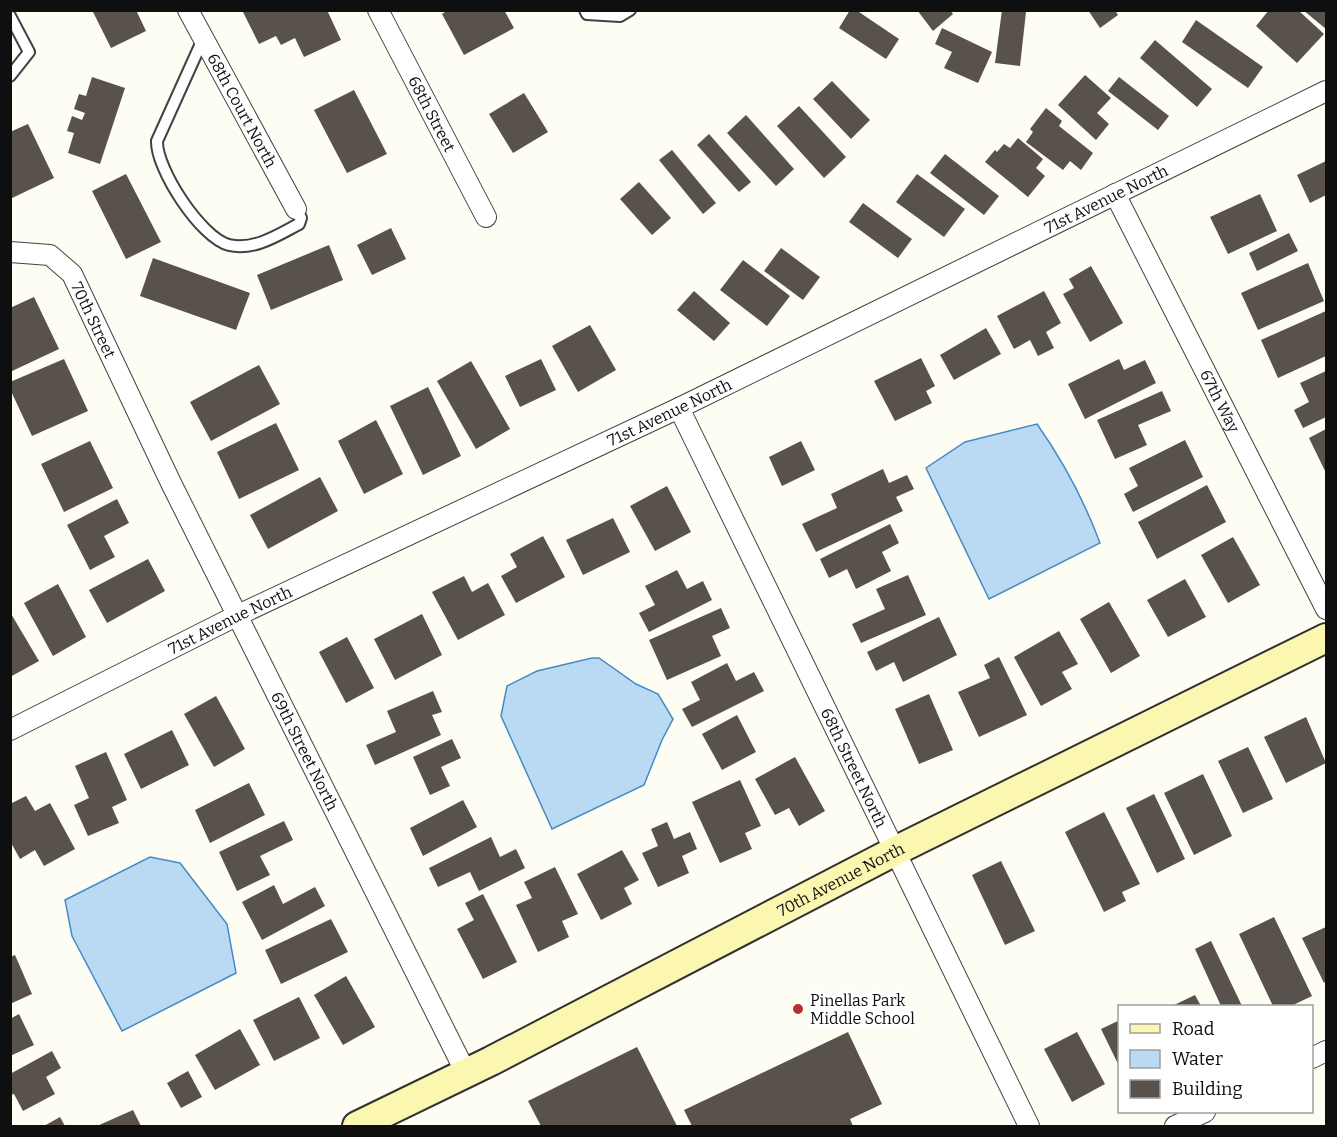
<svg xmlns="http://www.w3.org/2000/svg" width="1337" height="1137" font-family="Bitter,serif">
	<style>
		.water { fill: #badaf3; stroke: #448bc6; stroke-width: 1.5 }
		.building { fill: #58514c }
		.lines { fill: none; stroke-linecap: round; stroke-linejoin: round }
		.lane-casing { stroke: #424242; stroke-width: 14 }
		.street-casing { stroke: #424242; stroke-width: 22 }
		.secondary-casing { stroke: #313131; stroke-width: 32 }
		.lane { stroke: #fff; stroke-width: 10 }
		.street { stroke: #fff; stroke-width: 20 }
		.secondary { stroke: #fbf7b1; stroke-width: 28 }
		.poi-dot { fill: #b92f2e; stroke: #fff; stroke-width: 2 }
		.labels { text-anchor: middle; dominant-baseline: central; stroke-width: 6; stroke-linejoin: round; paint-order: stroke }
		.street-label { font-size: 16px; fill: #0f0f0f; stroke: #fff }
		.poi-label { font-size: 16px; fill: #0f0f0f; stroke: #fff; text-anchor: start }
	</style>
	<rect width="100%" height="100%" fill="#fefdf3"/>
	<g class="water">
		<path d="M1037 424C1063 461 1084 500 1100 543L989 599 926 468 965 442Z"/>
		<path d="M592 658H599L636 684 658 694 673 719 662 740 644 785 552 829 501 716 507 686 537 671Z"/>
		<path d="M150 857 180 863 227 924 236 973 122 1031 72 936 65 900Z"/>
	</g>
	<g class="building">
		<path d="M92 10H136L146 31 111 48Z"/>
		<path d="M242 10H327L341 40 304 57 295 38 281 45 276 36 259 44Z"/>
		<path d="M448 10H504L514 28 464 55 442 14Z"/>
		<path d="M850 10H856L899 39 886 59 839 28Z"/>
		<path d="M917 10H950L953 14 933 31Z"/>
		<path d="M1002 10 1026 12 1020 66 995 63Z"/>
		<path d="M1088 10H1115L1118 15 1100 28Z"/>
		<path d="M1269 10H1298L1324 34 1297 63 1256 26Z"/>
		<path d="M1303 10H1326V29Z"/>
		<path d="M1196 20 1263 67 1248 88 1182 42Z"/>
		<path d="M942 28 992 52 978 83 944 68 952 52 935 44Z"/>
		<path d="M1155 40 1212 89 1197 107 1140 58Z"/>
		<path d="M1085 75 1111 98 1097 113 1109 124 1096 140 1058 105Z"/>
		<path d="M92 77 125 88 100 164 68 153 74 133 67 131 72 116 82 120 85 113 74 109 79 94 86 96Z"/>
		<path d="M1119 77 1169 116 1158 130 1108 91Z"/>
		<path d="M832 81 870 120 851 139 813 99Z"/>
		<path d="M354 90 387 154 347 173 314 110Z"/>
		<path d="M524 93 548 132 513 153 489 114Z"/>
		<path d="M799 106 846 157 824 178 777 126Z"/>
		<path d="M1046 108 1062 121 1059 126 1093 153 1081 170 1070 161 1063 170 1026 142 1033 132 1030 129Z"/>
		<path d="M746 115 794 169 776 186 727 133Z"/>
		<path d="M28 124 54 178 10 199V132Z"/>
		<path d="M709 134 751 182 739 192 697 145Z"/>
		<path d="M1018 138 1043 159 1036 168 1045 176 1028 197 985 162 995 150 997 152 1004 144 1010 148Z"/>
		<path d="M672 150 716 203 703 214 659 160Z"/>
		<path d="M945 154 999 196 984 215 930 173Z"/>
		<path d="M1326 161V195L1310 203 1297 175Z"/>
		<path d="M126 174 161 242 126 259 92 191Z"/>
		<path d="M917 174 965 209 944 237 896 202Z"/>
		<path d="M639 182 671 218 652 235 620 199Z"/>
		<path d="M1260 194 1277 231 1228 254 1210 217Z"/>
		<path d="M863 203 912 239 898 258 849 222Z"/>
		<path d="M391 228 406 259 372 275 357 245Z"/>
		<path d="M1289 233 1298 251 1257 271 1249 253Z"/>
		<path d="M329 245 343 280 271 310 257 275Z"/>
		<path d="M781 248 820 277 803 300 764 271Z"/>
		<path d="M153 258 250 293 236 330 140 296Z"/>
		<path d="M743 260 790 296 767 326 720 290Z"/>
		<path d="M1308 263 1324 301 1258 330 1241 293Z"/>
		<path d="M1091 266 1123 323 1090 342 1063 294 1074 288 1069 279Z"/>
		<path d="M694 291 730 323 714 341 677 310Z"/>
		<path d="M1044 291 1061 323 1046 332 1054 348 1038 356 1030 340 1014 349 997 316Z"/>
		<path d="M34 297 59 349 10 372V308Z"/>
		<path d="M1326 311V356L1278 378 1261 340Z"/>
		<path d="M590 325 616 370 578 392 552 346Z"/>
		<path d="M986 328 1001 354 954 380 940 355Z"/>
		<path d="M921 358 935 386 926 391 932 403 895 421 874 381Z"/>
		<path d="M64 359 88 411 32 436 10 389V382Z"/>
		<path d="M541 359 556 390 520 407 505 376Z"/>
		<path d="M1119 359 1124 370 1145 360 1156 383 1085 419 1068 384Z"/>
		<path d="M471 361 510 429 476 449 437 381Z"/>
		<path d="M259 365 280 404 211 441 190 402Z"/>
		<path d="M1326 371V417L1303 428 1294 410 1309 402 1300 383Z"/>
		<path d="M428 387 461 456 423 475 390 406Z"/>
		<path d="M1162 391 1171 411 1138 425 1147 445 1115 459 1097 420Z"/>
		<path d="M376 420 403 474 364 494 338 441Z"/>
		<path d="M276 423 299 470 239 499 217 452Z"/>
		<path d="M1326 429V473L1309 438Z"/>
		<path d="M1185 440 1203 477 1133 512 1124 494 1138 486 1129 468Z"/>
		<path d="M90 441 113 488 64 512 41 464Z"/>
		<path d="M801 441 815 470 782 486 769 457Z"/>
		<path d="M883 469 889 483 907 475 914 489 896 497 903 511 816 552 802 524 837 508 831 494Z"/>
		<path d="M320 477 338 511 268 549 250 515Z"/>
		<path d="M1207 485 1226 522 1157 559 1138 522Z"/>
		<path d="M667 486 691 532 655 551 630 506Z"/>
		<path d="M117 499 129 523 104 536 115 557 90 570 67 525Z"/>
		<path d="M613 518 630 552 583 575 566 540Z"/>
		<path d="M890 524 899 543 882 552 891 571 856 589 847 569 829 578 820 559Z"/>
		<path d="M543 536 565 577 516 603 501 576 517 567 510 554Z"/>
		<path d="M1233 537 1260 585 1228 603 1201 555Z"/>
		<path d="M148 559 165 591 107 623 89 590Z"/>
		<path d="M677 570 687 589 703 581 712 600 649 632 639 613 655 605 645 586Z"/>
		<path d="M908 575 926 615 861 643 852 624 885 609 876 589Z"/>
		<path d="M464 576 472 592 488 583 505 615 458 640 432 592Z"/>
		<path d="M1185 579 1206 617 1168 637 1147 600Z"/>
		<path d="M58 584 86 637 53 656 24 603Z"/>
		<path d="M1109 602 1140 656 1111 673 1080 619Z"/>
		<path d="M721 608 730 628 712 636 721 656 667 680 649 640Z"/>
		<path d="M10 612 39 661 10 677Z"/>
		<path d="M422 614 442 655 395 680 374 639Z"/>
		<path d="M939 617 957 655 903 682 894 662 876 671 867 652Z"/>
		<path d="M1059 631 1078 664 1062 672 1072 689 1041 706 1014 657Z"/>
		<path d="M347 637 374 688 346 703 319 652Z"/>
		<path d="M999 657 1027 715 979 737 958 692 990 678 984 665Z"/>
		<path d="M727 663 736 681 754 672 764 691 692 727 682 709 700 700 691 682Z"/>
		<path d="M433 691 442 712 432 715 441 735 375 765 366 745 396 732 387 711Z"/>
		<path d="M929 694 953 750 919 764 895 709Z"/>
		<path d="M216 696 245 749 214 767 184 714Z"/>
		<path d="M737 715 756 752 722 770 702 734Z"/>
		<path d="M1306 717 1326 763 1286 783 1264 737Z"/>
		<path d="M172 730 189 765 141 789 124 754Z"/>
		<path d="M452 739 461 758 441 767 450 786 430 795 413 757Z"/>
		<path d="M1248 747 1273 799 1243 813 1218 761Z"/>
		<path d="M106 752 127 800 112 807 119 823 88 836 74 805 89 798 75 766Z"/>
		<path d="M795 757 825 811 799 826 789 808 775 815 755 779Z"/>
		<path d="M1203 774 1232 836 1194 855 1164 793Z"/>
		<path d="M740 780 761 826 745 833 752 849 720 863 692 802Z"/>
		<path d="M249 783 265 815 210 843 195 810Z"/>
		<path d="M1154 794 1185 859 1157 873 1126 808Z"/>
		<path d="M26 796 35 811 50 803 75 849 44 866 35 850 20 859 10 841V804Z"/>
		<path d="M463 800 477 827 423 856 410 828Z"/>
		<path d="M1104 812 1140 884 1122 892 1126 901 1104 912 1065 832Z"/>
		<path d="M284 821 293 840 260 856 270 875 237 891 219 852Z"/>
		<path d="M667 822 674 839 690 832 697 849 682 856 689 873 658 887 642 853 658 846 651 829Z"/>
		<path d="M491 837 500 857 516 849 525 868 479 891 470 872 438 887 429 868Z"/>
		<path d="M622 850 639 880 624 888 632 904 601 920 577 874Z"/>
		<path d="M1001 861 1035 931 1005 945 972 875Z"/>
		<path d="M555 867 578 914 562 921 569 937 538 952 516 905 532 898 524 882Z"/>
		<path d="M274 885 283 904 315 887 325 906 262 940 242 902Z"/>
		<path d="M483 894 517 962 483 979 457 929 474 920 465 903Z"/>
		<path d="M1274 917 1312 996 1291 1006H1273L1239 934Z"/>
		<path d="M331 919 348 952 281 984 265 950Z"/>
		<path d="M1326 927V981L1324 983 1302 938Z"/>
		<path d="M1211 941 1242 1006H1221L1195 949Z"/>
		<path d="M15 955 32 994 10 1004V957Z"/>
		<path d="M346 976 375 1027 343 1045 314 995Z"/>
		<path d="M1195 995 1201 1006H1172Z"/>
		<path d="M299 997 320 1038 274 1061 253 1020Z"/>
		<path d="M19 1014 34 1045 10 1056V1019Z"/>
		<path d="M1120 1020V1068L1101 1029Z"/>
		<path d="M240 1029 260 1065 215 1090 195 1055Z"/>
		<path d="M848 1032 882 1104 850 1119 853 1126H692L684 1110Z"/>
		<path d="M1077 1032 1105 1084 1072 1102 1044 1049Z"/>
		<path d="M637 1047 677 1126H541L528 1101Z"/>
		<path d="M52 1051 61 1068 46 1077 55 1094 23 1111 14 1094 10 1095V1074Z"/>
		<path d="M188 1071 202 1097 181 1108 167 1083Z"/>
		<path d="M133 1110 141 1126H97Z"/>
		<path d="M60 1117 65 1126H44Z"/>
	</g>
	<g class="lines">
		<defs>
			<g id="lane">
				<path d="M585 10 587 14 620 16 630 10"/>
				<path d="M10 16 29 52 10 76"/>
				<path d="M203 39 157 141C156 169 201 238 229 245 254 251 278 235 299 224L301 218 296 209"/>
			</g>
			<g id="street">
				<path id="s1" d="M188 10 296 209"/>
				<path id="s2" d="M378 10 486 217"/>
				<path id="s3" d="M1115 194 1326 609"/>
				<path id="s4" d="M10 252 50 255 72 274 171 483 466 1073"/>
				<path id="s5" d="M679 408 1029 1126"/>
				<path id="s6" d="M10 730 236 616 679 408 1326 91"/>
				<path d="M1312 1058 1326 1051"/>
				<path d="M1175 1126 1205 1112"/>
			</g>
			<g id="secondary">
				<path id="s7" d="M357 1126 491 1061 895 851 1326 638"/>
			</g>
		</defs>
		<use href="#lane" class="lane-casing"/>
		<use href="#street" class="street-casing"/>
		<use href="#secondary" class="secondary-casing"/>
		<use href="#lane" class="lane"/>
		<use href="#street" class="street"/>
		<use href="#secondary" class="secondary"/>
	</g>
	<circle class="poi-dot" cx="798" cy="1009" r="6"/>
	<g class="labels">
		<g class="street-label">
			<text stroke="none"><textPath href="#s1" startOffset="114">68th Court North</textPath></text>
			<text stroke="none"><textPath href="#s2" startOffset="117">68th Street</textPath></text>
			<text stroke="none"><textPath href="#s6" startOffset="1218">71st Avenue North</textPath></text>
			<text stroke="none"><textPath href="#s4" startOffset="120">70th Street</textPath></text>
			<text stroke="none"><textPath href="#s3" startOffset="232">67th Way</textPath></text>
			<text stroke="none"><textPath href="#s6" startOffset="732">71st Avenue North</textPath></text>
			<text stroke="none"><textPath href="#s6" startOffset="246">71st Avenue North</textPath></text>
			<text stroke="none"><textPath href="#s4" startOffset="600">69th Street North</textPath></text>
			<text stroke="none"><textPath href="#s5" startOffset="400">68th Street North</textPath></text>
			<text stroke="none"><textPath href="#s7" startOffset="543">70th Avenue North</textPath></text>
		</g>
		<g class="poi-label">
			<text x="810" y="1000">Pinellas Park<tspan x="810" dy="18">Middle School</tspan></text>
		</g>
	</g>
	<rect width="1337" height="1137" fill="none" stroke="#0f0f0f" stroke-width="24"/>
	<rect x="1118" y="1005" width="195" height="108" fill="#ffffff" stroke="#9f9f9f" stroke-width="1.5"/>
	<rect x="1130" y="1024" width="30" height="9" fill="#fbf7b1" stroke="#9f9f9f" stroke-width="1.5"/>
	<text x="1172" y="1035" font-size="18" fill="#0f0f0f">Road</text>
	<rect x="1130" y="1050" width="30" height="18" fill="#badaf3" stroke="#9f9f9f" stroke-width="1.5"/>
	<text x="1172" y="1065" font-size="18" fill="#0f0f0f">Water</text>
	<rect x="1130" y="1080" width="30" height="18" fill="#58514c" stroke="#9f9f9f" stroke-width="1.5"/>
	<text x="1172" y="1095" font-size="18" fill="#0f0f0f">Building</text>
</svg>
